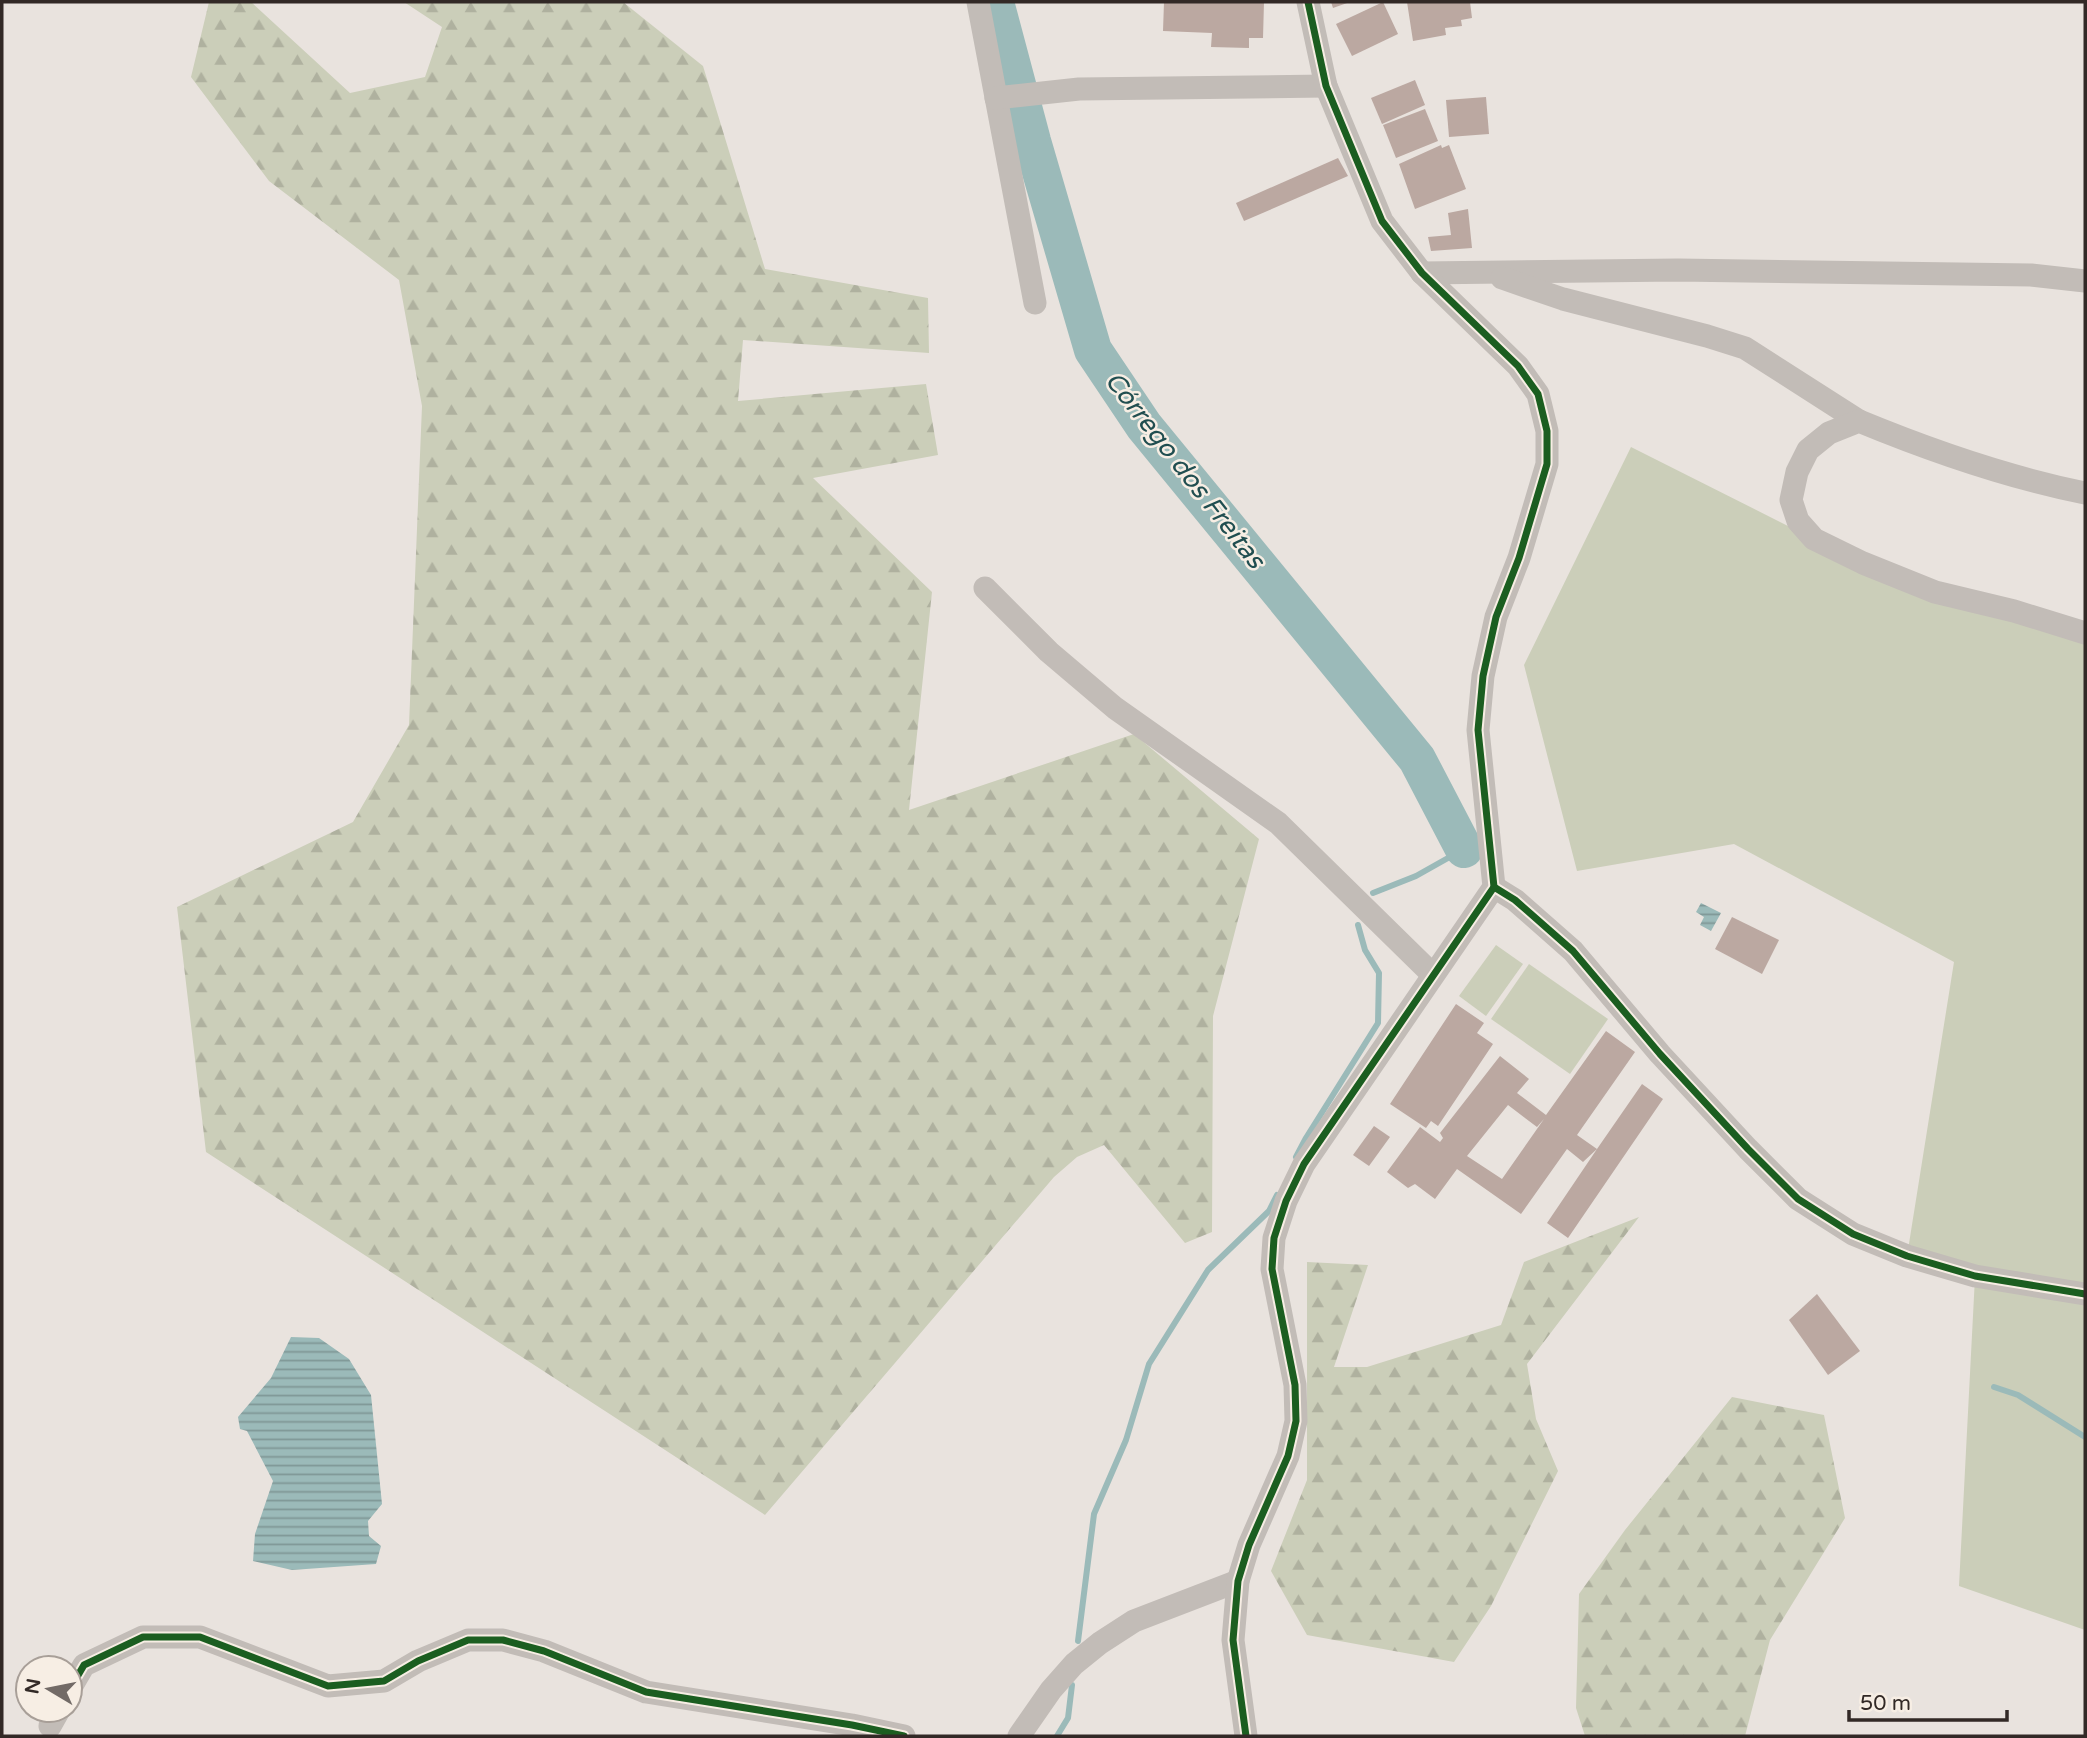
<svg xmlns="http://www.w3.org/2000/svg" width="2087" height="1738" font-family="'Varela Round',sans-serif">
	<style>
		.grass { fill: #cbceb9 }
		.forest { fill: url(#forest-firs) }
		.water { fill: url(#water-rules) }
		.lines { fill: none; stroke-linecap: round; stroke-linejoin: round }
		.stream { stroke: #9bbab9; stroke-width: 6 }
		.river { stroke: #9bbab9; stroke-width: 38 }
		.building { fill: #bba8a1; fill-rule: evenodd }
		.minor { stroke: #c2bcb7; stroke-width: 23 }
		.cycleway-casing { stroke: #f7eee4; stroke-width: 11 }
		.cycleway { stroke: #1b5e20; stroke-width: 7 }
		.labels { text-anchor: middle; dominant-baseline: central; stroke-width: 5; stroke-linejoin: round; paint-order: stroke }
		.water-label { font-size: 26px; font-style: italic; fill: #204e50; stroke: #f7eee4 }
	</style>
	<defs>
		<pattern id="forest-firs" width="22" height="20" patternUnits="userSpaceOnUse" patternTransform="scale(1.75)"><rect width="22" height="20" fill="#cbceb9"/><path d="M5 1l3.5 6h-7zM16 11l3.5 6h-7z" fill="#afb19f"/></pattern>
		<pattern id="water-rules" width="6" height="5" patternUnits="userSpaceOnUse" patternTransform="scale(1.75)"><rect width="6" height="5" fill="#9bbab9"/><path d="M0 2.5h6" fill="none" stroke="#7f9796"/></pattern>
	</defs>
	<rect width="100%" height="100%" fill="#e9e3de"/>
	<g class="grass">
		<path d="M1631 447 1814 539 2085 634V1630L1959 1586 1975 1277 1907 1256 1954 962 1734 844 1577 871 1524 665Z"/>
		<path d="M1496 945 1523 964 1486 1016 1459 996Z"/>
		<path d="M1529 964 1608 1019 1570 1074 1491 1019Z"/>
	</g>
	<g class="forest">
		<path d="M209 2H251L350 93 425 77 442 27 404 2H623L703 66 765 269 928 298 929 353 743 340 738 401 926 384 938 455 813 478 932 592 909 810 1134 734 1259 839 1213 1016 1212 1232 1185 1243 1104 1145 1077 1157 1054 1177 765 1515 206 1152 177 907 353 822 409 725 422 406 399 280 269 181 191 77Z"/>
		<path d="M1639 1217 1527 1364 1536 1419 1558 1471 1491 1606 1454 1662 1307 1635 1271 1571 1307 1480V1262L1368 1265 1334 1367H1367L1501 1325 1524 1262Z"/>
		<path d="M1732 1397 1824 1415 1845 1518 1770 1640 1745 1736H1585L1576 1708 1579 1594 1625 1530Z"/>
	</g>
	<g class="water">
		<path d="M1701 903 1721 913 1711 931 1700 925 1704 917 1696 912Z"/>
		<path d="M291 1337 319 1338 349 1359 371 1395 382 1504 368 1521 369 1536 381 1546 376 1564 292 1570 253 1561 255 1534 273 1481 247 1431 240 1429 238 1417 271 1378Z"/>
	</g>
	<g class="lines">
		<g class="stream">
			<path d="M1373 893 1416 876 1464 849"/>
			<path d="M1296 1157 1306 1138 1378 1023 1379 973 1365 950 1358 925"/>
			<path d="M1994 1387 2018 1395 2085 1437"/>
			<path d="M1078 1641 1094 1514 1126 1440 1149 1364 1208 1270 1269 1211 1277 1195"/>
			<path d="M1057 1736 1068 1718 1072 1685"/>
		</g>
		<path class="river" d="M995 2 1032 141 1093 350 1144 426 1417 759 1464 849"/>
	</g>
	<g class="building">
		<path d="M1164 2H1264L1263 38H1249V48L1211 47 1212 33 1163 31Z"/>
		<path d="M1331 2H1350L1333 8Z"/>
		<path d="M1383 2 1398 34 1352 56 1336 24Z"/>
		<path d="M1407 2H1470L1472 18 1461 20 1462 26 1445 28 1446 35 1413 41Z"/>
		<path d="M1415 80 1425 105 1382 124 1371 98Z"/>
		<path d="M1486 97 1489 134 1449 137 1446 100Z"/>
		<path d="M1425 109 1438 141 1396 158 1383 125Z"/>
		<path d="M1441 145 1442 148 1449 145 1466 189 1415 209 1399 164Z"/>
		<path d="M1338 158 1348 176 1244 221 1236 203Z"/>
		<path d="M1468 209 1472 248 1431 251 1428 237 1451 235 1448 213Z"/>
		<path d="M1732 917 1779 940 1762 974 1715 949Z"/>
		<path d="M1456 1004 1484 1023 1477 1033 1493 1044 1438 1126 1431 1121 1426 1128 1390 1104Z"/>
		<path d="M1606 1031 1635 1052 1577 1135 1597 1149 1642 1084 1663 1099 1568 1238 1547 1223 1597 1149 1583 1162 1567 1149 1521 1214 1457 1169 1435 1199 1415 1184 1408 1188 1387 1172 1420 1127 1440 1142 1443 1138 1440 1133 1500 1056 1529 1079 1517 1093 1546 1115ZM1508 1105 1537 1127 1544 1119 1502 1179 1467 1156Z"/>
		<path d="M1374 1126 1390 1137 1369 1166 1353 1155Z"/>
		<path d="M1817 1294 1860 1351 1828 1375 1789 1320Z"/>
	</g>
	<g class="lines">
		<g class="minor">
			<path d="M978 2 1035 303"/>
			<path d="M996 98 1079 89 1326 86"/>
			<path d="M1422 273 1678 270 2031 275 2085 281"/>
			<path d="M1502 278 1563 299 1707 336 1745 348 1859 421"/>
			<path d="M2085 493C2006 477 1934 452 1859 421L1829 433 1808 450 1797 472 1791 500 1798 521 1814 539 1863 563 1935 592 2014 611 2085 633"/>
			<path d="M985 588 1049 652 1115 708 1278 823 1432 974"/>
			<path d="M1494 887 1515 900 1573 951 1660 1054 1748 1149 1798 1199 1853 1234 1907 1256 1975 1276 2085 1294"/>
			<path d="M70 1689 84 1665 143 1637H200L328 1686 384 1681 418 1661 468 1640H503L544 1651 646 1692 852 1725 904 1736"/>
			<path d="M50 1726 59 1710"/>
			<path d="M1019 1736 1051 1690 1074 1664 1100 1643 1134 1621 1238 1581"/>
			<path d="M1246 1736 1233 1640 1238 1581 1249 1545 1288 1456 1296 1421 1295 1385 1272 1269 1274 1238 1286 1201 1304 1164 1494 887 1478 730 1483 676 1496 617 1519 558 1547 464V431L1538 394 1518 366 1422 273 1382 221 1326 86 1308 2"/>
		</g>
		<defs>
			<g id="cycleway">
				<path d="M1494 887 1515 900 1573 951 1660 1054 1748 1149 1798 1199 1853 1234 1907 1256 1975 1276 2085 1294"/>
				<path d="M70 1689 84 1665 143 1637H200L328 1686 384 1681 418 1661 468 1640H503L544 1651 646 1692 852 1725 904 1736"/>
				<path d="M1246 1736 1233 1640 1238 1581 1249 1545 1288 1456 1296 1421 1295 1385 1272 1269 1274 1238 1286 1201 1304 1164 1494 887 1478 730 1483 676 1496 617 1519 558 1547 464V431L1538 394 1518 366 1422 273 1382 221 1326 86 1308 2"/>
			</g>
		</defs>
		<use href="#cycleway" class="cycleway-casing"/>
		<use href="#cycleway" class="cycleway"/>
	</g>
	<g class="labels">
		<g class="water-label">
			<text transform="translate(1185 470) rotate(52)">Córrego dos Freitas</text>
		</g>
	</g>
	<rect width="2087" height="1738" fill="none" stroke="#322926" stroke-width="7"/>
	<g transform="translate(49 1689) rotate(280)"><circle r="33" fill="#f7eee4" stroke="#a89f98" stroke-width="2"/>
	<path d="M0-5L12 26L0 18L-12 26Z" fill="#726a66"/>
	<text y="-10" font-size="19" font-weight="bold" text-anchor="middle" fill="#322926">N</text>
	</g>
	<path d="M1849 1710v10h158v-10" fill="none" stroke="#322926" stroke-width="3.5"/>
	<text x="1860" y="1710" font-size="21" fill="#322926" stroke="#f7eee4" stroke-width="5" paint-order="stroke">50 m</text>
</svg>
